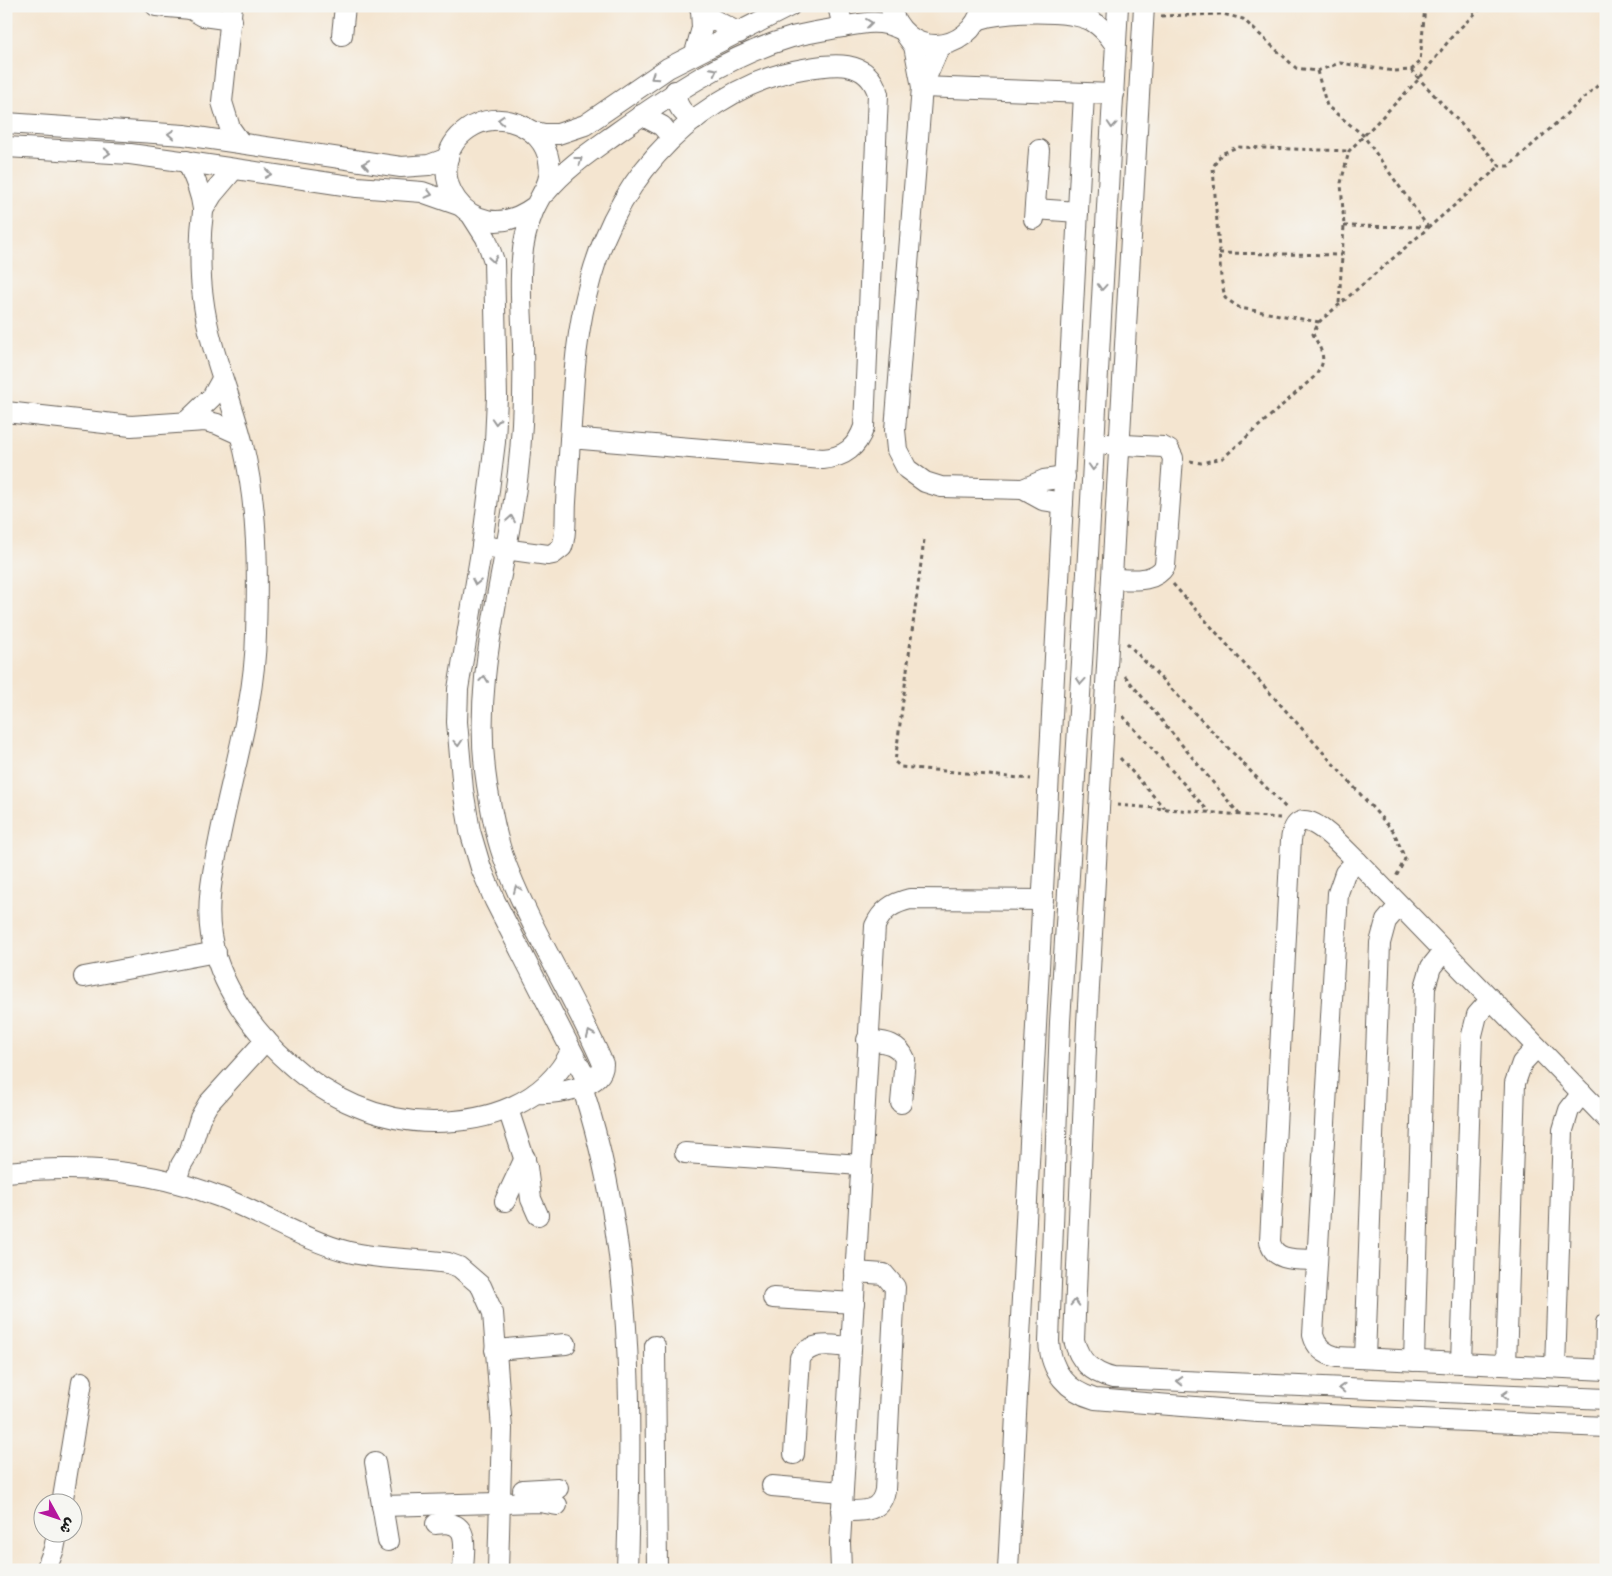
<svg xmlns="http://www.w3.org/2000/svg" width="1612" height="1576" font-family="Sriracha,'Playpen Sans Arabic',sans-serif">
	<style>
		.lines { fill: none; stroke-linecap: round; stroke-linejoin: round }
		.minor-casing { stroke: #68625b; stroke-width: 22 }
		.path { stroke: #68625b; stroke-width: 3; stroke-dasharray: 4 4; stroke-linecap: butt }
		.minor { stroke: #fff; stroke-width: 20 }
		.oneway { stroke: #999 }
	</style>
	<rect width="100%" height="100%" fill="#f6f6f2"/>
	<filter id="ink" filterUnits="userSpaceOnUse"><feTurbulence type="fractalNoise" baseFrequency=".02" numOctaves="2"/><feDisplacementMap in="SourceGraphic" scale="10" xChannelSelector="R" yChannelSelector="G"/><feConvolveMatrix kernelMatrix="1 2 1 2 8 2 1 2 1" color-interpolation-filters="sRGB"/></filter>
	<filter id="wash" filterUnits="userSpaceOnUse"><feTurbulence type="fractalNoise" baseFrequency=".0096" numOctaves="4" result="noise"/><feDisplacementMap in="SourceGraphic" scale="20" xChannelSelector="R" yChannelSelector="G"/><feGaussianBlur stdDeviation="1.12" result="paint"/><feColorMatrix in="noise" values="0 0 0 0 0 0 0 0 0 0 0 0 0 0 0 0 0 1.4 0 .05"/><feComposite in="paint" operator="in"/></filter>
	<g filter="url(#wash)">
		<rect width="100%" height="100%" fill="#f4e5d0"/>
	</g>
	<g filter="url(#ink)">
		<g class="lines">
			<defs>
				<g id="minor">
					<path d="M156 6 191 9 199 6"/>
					<path d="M232 6 222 102 230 128 240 142"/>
					<path d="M699 6 712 19 739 33"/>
					<path d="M838 6 843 27"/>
					<path d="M890 6C904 59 968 57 983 6"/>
					<path d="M1118 6 1083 646 1060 1022 1049 1342C1051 1372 1067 1391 1095 1399L1258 1412 1606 1427"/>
					<path d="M1144 6 1087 1023 1074 1340C1079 1361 1092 1373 1113 1378L1606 1399"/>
					<path d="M191 9 203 16 232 20"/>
					<path d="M980 19C1004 11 1069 9 1092 21 1102 27 1108 34 1114 43"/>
					<path d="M342 35 345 6"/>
					<path d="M906 35 914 46 922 87"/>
					<path d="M943 45 938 50 922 87 895 430 897 450 907 469 925 482 941 487 1023 489 1044 480 1065 477"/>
					<path d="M695 53 702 28 701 10"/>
					<path d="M922 87 1114 94"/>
					<path d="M675 91C676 105 682 114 694 120"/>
					<path d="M641 115 662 126 672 138"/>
					<path d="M6 123 184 135 401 167 429 165 448 158"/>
					<path d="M531 131 544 134H558L585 125 668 68 790 6"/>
					<path d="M6 147 130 154 181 161 357 187 422 192 459 205"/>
					<path d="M187 161C194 177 201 192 203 209 203 218 201 226 201 235 200 256 200 277 203 298 209 349 231 396 243 445 258 510 258 568 256 634 255 704 232 773 219 841 213 871 206 904 211 935 219 985 252 1030 289 1063 327 1098 380 1122 433 1122 488 1122 545 1104 571 1051"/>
					<path d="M546 192C566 168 590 152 615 134 670 95 727 56 792 37 807 33 822 31 837 28 859 24 879 18 900 29"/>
					<path d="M534 207C468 255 415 166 468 129 498 108 543 125 549 161 553 183 540 194 533 212 527 227 523 243 522 259 519 287 522 316 523 344 524 386 523 429 518 472 506 576 470 678 487 785 491 809 495 833 503 856 529 928 573 993 603 1064 603 1089 554 1094 536 1093"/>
					<path d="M1035 209 1078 212"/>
					<path d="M203 210 212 195 234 169"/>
					<path d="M472 216 486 238 494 261 497 397 495 442 482 546 458 689 457 722 463 790 470 831 481 868 495 901 582 1071 585 1076 596 1077"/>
					<path d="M1034 219 1039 150"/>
					<path d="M6 412 131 426 205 421 217 424 239 434"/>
					<path d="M187 421 212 397 222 379"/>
					<path d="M1106 444 1163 447 1169 450 1173 458 1165 566C1154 584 1130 579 1112 579"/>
					<path d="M1023 489 1043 500 1063 503"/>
					<path d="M482 546 548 555 553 554 562 547C567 534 565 516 566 502 568 466 571 429 573 393 579 283 609 183 700 115 730 93 766 75 803 69 832 64 868 58 878 94L864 427C857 447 845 457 823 459L570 438"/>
					<path d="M1357 861 1345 873 1338 893 1313 1335C1316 1347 1324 1354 1337 1357L1606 1370"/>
					<path d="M84 977 216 952"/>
					<path d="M867 1040C883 1042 898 1042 905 1059L901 1103"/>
					<path d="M582 1086C634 1247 632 1403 627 1570"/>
					<path d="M508 1109 527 1167 531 1199 538 1215"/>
					<path d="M685 1153 861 1165"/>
					<path d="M6 1172C81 1165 148 1169 220 1197 262 1213 305 1241 349 1252 381 1260 415 1258 448 1263L459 1267 481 1286 493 1313 502 1429 498 1570"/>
					<path d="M176 1182 181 1165 190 1150 200 1118 208 1104 266 1040"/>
					<path d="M505 1201 525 1158"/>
					<path d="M1317 1260C1301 1259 1273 1263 1270 1241L1291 840C1297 792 1343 849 1357 861L1606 1118"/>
					<path d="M773 1298 854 1303"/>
					<path d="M655 1346 657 1570"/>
					<path d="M495 1350 566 1344"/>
					<path d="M1365 1358 1380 943 1386 921 1399 906"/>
					<path d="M1414 1361 1425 987 1431 967 1444 951"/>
					<path d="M1461 1363 1472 1035 1477 1015 1491 999"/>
					<path d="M1506 1365 1515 1083 1522 1063 1537 1047"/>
					<path d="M1555 1367 1563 1130 1569 1110 1582 1093"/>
					<path d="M1605 1370 1606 1323"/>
					<path d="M794 1454 800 1358C811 1340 833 1346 851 1347"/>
					<path d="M375 1462 388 1541"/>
					<path d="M772 1486 842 1492"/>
					<path d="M523 1490 558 1488"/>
					<path d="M62 1504 82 1382"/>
					<path d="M382 1506 539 1502 557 1505"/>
					<path d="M841 1511C860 1511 881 1514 885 1490L895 1287 884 1274 855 1272"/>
					<path d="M436 1524C471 1518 464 1546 463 1570"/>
					<path d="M46 1570 54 1549 57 1534"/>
					<path d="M841 1570 840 1543 875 926C882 910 893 903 910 899L1043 900"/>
					<path d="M1008 1570 1084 94"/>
				</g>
			</defs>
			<use href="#minor" class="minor-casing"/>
			<g class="path">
				<path d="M1161 16 1223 14 1243 19 1296 68 1317 71 1340 63 1394 71 1411 70 1420 62 1425 6"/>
				<path d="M1411 70 1500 166H1509L1606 78"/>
				<path d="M1317 71 1327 106 1363 135 1428 227"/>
				<path d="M1344 226 1428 227"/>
				<path d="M1219 253 1342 255"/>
				<path d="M1339 303 1344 226 1341 183 1349 151 1419 79 1454 34 1483 6"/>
				<path d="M1319 322 1240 308 1225 298 1221 278 1213 167 1221 154 1237 147 1349 151"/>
				<path d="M1190 461 1201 463 1223 458 1314 377C1329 360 1322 352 1313 334L1319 322 1500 166"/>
				<path d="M924 540 895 762 901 767 1031 779"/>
				<path d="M1173 584 1394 832 1405 859 1396 877"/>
				<path d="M1127 643 1288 810"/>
				<path d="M1125 676 1239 814"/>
				<path d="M1123 716 1209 812"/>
				<path d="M1120 758 1164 808"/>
				<path d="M1117 805 1280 818"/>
			</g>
			<use href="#minor" class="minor"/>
		</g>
		<defs><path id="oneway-chevron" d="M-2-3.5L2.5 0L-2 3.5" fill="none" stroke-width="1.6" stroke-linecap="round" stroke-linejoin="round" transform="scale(1.25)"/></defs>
		<g class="oneway">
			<use href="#oneway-chevron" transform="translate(869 23) rotate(-7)"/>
			<use href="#oneway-chevron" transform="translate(714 71) rotate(-27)"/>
			<use href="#oneway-chevron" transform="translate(654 77) rotate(146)"/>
			<use href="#oneway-chevron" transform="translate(501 120) rotate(-177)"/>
			<use href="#oneway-chevron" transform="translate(1112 125) rotate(94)"/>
			<use href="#oneway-chevron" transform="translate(171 134) rotate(-176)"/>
			<use href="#oneway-chevron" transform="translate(107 153) rotate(4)"/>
			<use href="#oneway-chevron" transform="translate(579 160) rotate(-37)"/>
			<use href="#oneway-chevron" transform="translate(366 164) rotate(-171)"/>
			<use href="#oneway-chevron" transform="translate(268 174) rotate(8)"/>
			<use href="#oneway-chevron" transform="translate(429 194) rotate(14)"/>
			<use href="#oneway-chevron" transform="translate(493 259) rotate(81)"/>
			<use href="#oneway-chevron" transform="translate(1102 287) rotate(94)"/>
			<use href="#oneway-chevron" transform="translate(496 421) rotate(93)"/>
			<use href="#oneway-chevron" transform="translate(1093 467) rotate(93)"/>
			<use href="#oneway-chevron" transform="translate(511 519) rotate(-81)"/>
			<use href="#oneway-chevron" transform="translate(476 582) rotate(101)"/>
			<use href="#oneway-chevron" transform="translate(484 679) rotate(-84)"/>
			<use href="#oneway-chevron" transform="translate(1081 681) rotate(94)"/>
			<use href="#oneway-chevron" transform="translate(458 743) rotate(86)"/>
			<use href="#oneway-chevron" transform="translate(517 889) rotate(-113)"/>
			<use href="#oneway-chevron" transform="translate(590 1034) rotate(-113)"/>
			<use href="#oneway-chevron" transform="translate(1075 1303) rotate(-88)"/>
			<use href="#oneway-chevron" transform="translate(1180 1381) rotate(-178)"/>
			<use href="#oneway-chevron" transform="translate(1342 1388) rotate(-178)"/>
			<use href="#oneway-chevron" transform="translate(1505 1395) rotate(-178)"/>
		</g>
	</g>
	<rect width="1612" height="1576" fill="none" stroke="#f6f6f2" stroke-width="25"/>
	<g transform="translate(58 1518) rotate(130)"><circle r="24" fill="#f6f6f2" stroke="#9f9f9c"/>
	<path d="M0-4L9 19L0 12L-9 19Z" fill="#b5179e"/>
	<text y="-8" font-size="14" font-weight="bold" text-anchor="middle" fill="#1c1c1c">ش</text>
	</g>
</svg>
